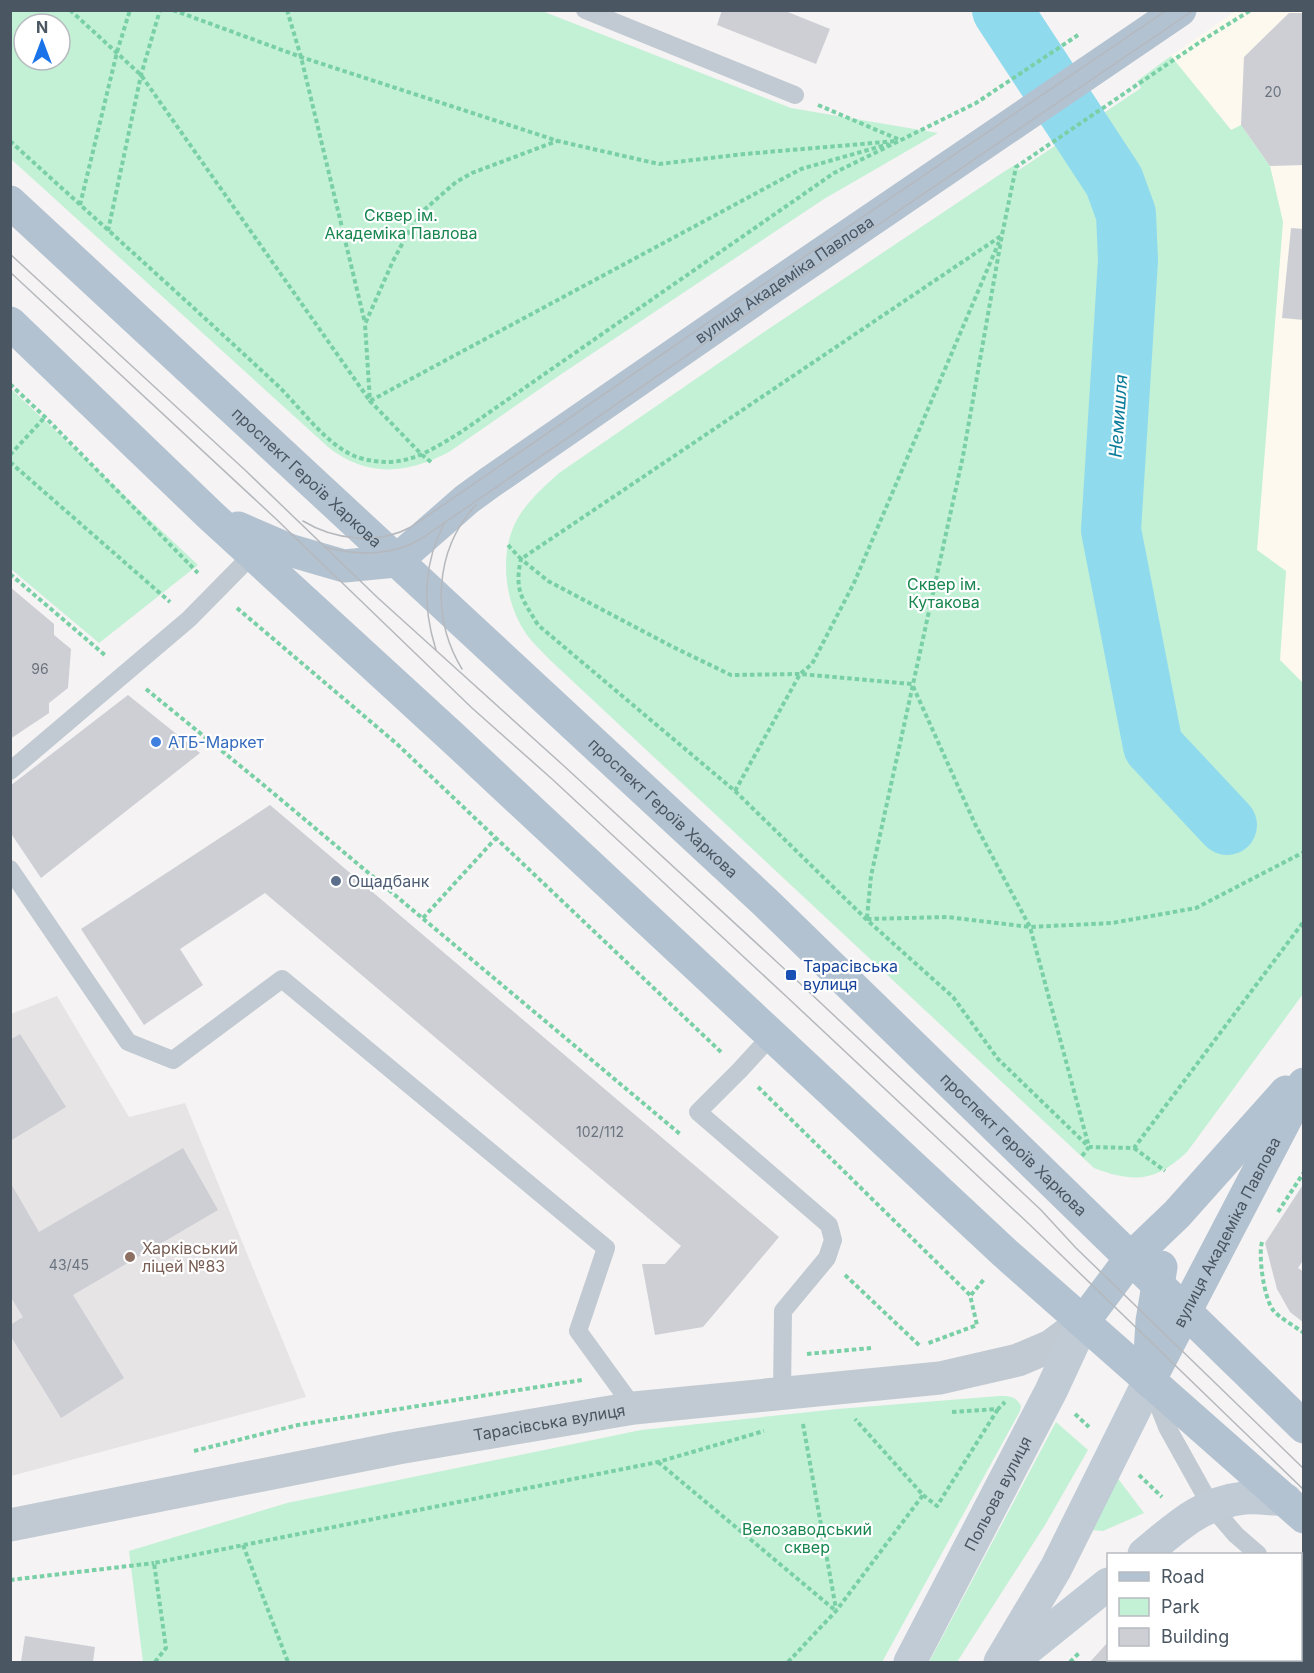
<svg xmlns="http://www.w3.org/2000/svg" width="1314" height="1673" font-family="Inter,sans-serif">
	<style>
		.commercial { fill: #fdf9ef }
		.education { fill: #e6e4e5 }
		.green { fill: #c3f1d5; fill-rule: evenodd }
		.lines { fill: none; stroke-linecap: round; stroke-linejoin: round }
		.river { stroke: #90daee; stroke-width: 60 }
		.building { fill: #cdcfd5 }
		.path { stroke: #7ad0a6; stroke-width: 4; stroke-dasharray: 4.5 3; stroke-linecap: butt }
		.service { stroke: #c1cad2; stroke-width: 18 }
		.tertiary { stroke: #c1cad2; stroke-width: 33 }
		.secondary { stroke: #c1cbd6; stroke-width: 33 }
		.primary { stroke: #b3c2d1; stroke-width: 33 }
		.tram { stroke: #b5b8bd; stroke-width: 1.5 }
		.shop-dot { fill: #3f7fe0; stroke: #fff; stroke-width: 2 }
		.service-dot { fill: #5c6f8a; stroke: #fff; stroke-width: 2 }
		.transit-dot { fill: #1a4fb4; stroke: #fff; stroke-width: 2 }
		.education-dot { fill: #8d6e63; stroke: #fff; stroke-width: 2 }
		.labels { text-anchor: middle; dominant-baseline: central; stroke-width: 4.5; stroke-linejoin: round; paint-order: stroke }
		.number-label { font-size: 14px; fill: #6b747e }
		.park-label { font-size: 16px; fill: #17864f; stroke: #fff }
		.street-label { font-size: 16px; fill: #4a5661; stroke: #fff }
		.shop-label { font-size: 16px; fill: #366cbe; stroke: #fff; text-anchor: start }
		.service-label { font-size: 16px; fill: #4e5e75; stroke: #fff; text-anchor: start }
		.transit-label { font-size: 16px; fill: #164399; stroke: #fff; text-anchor: start }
		.education-label { font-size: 16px; fill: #785e54; stroke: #fff; text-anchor: start }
		.water-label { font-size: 18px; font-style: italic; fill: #0c7c9b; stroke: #fff }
	</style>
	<rect width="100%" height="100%" fill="#f5f3f3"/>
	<path class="commercial" d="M1236 11H1303V683L1280 660 1286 571 1257 550 1283 221 1270 165 1241 125 1232 130 1171 56Z"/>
	<path class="education" d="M57 996 129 1117 185 1103 306 1397 11 1476V1014Z"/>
	<g class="green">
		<path d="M10 11H542L791 108 938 133 824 199 560 375 449 452C407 474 367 478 328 447L11 159ZM24 24H60V60H24Z"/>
		<path d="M1171 56 1231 130 1241 125 1270 166 1283 222 1257 550 1286 571 1280 660 1303 683V994L1187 1152C1155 1182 1134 1183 1094 1168L550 660C542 651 532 643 525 632 503 599 498 547 521 513 532 497 546 485 559 473L764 332 1005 171 1015 165 1019 170 1141 88 1137 81Z"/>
		<path d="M10 388 198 565 99 643 11 569Z"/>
		<path d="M999 1396C1009 1396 1016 1396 1021 1406L1020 1411 882 1662H143L129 1551 287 1503 641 1430 838 1409Z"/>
		<path d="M1056 1422 1088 1450 1045 1525 957 1662H929Z"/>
		<path d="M1116 1476 1144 1513 1103 1531 1091 1530Z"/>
	</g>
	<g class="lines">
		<path class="river" d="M1002 10 1114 181 1126 214 1128 260 1111 530 1153 746 1227 825"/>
	</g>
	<g class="building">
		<path d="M722 10H783L830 29 816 64 717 25Z"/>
		<path d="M1289 13H1304V165L1270 166 1241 125 1244 57Z"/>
		<path d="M1291 228 1304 229V320L1282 318Z"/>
		<path d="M10 587 54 624V635L71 649 68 688 49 703V713L10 739Z"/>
		<path d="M128 695 200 753 41 878 10 832V786Z"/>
		<path d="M270 805 779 1237 703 1327 655 1335 642 1264H665L681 1246 265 893 180 949 203 985 144 1025 81 929Z"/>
		<path d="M20 1034 66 1107 10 1141V1040Z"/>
		<path d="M183 1148 218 1210 73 1295 124 1378 61 1418 10 1335V1325L23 1317 10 1296V1182L39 1232Z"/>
		<path d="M1304 1183V1259L1298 1268 1304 1272V1323L1290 1312 1277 1289 1265 1243Z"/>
		<path d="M25 1636 95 1647 93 1662H21Z"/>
		<path d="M1108 1642V1660H1246L1250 1662H1090Z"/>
	</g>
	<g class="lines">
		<g class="path">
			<path d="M70 10 141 75 370 401 801 169 889 144"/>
			<path d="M173 10 301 57 558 141 659 164 744 154 897 141"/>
			<path d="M287 10 301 57 365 323"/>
			<path d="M818 105 900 140"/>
			<path d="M10 141C99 222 188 302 275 383 300 406 327 448 360 458 402 470 427 453 461 432L834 173 976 103 1078 35"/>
			<path d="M80 205 117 52 130 10"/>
			<path d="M108 231 141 75 160 10"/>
			<path d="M10 384 45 417 198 573"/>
			<path d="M10 455 45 417"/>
			<path d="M10 462 170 602"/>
			<path d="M431 462 422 455 370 401 365 324 393 261 408 233 424 210 456 182 472 173 557 141"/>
			<path d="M508 545 521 559 1001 236"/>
			<path d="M10 574 106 656"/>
			<path d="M237 608 397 744 722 1053"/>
			<path d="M146 689 260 782 680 1134"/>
			<path d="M735 791 800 674 812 664 854 583 999 242"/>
			<path d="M423 918 496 838"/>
			<path d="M867 918 871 876 963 456 1002 235 1016 167 1203 40 1251 10"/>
			<path d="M867 919 947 917 1030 927 1112 923 1196 908 1304 852"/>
			<path d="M758 1087 970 1295 977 1325 926 1344"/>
			<path d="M1134 1148 1165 1171"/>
			<path d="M1082 1156 1089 1147 1030 927 975 824 912 684 800 674 731 675 673 647 548 581 521 559C514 591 522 598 538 625L735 791 866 919 953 997 998 1059 1089 1147 1134 1148 1304 921"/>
			<path d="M1278 1212 1304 1172"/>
			<path d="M1262 1242C1258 1256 1264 1298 1273 1310 1278 1317 1296 1327 1304 1333"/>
			<path d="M845 1275 920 1346"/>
			<path d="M971 1295 985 1278"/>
			<path d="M807 1354 871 1348"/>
			<path d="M952 1412 998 1409 1005 1402"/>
			<path d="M1075 1414 1089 1427"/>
			<path d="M803 1424 836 1609"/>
			<path d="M194 1451 298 1425 582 1380"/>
			<path d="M658 1462 836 1611"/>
			<path d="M1139 1475 1162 1497"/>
			<path d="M923 1495 937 1506 998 1409"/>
			<path d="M243 1545 288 1662"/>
			<path d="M10 1580 154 1563"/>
			<path d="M155 1662 166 1648 154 1563 658 1462 764 1431"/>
			<path d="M788 1662 836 1611 923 1495 855 1419"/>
			<path d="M1070 1662 1080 1652"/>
		</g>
		<g class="service">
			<path d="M585 10 795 95"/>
			<path d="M10 771 189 619 253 554"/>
			<path d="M10 869 128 1042 173 1060 282 979 606 1248 578 1331 634 1408"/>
			<path d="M772 1035 740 1070 698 1112 829 1225 833 1240 827 1258 783 1311 782 1394"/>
			<path d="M1153 1391 1167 1427 1211 1506 1236 1535 1258 1554"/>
			<path d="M1300 1594 1304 1597"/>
		</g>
		<path class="tertiary" id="s1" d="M10 1525 398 1448 634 1408 940 1378 1018 1360 1051 1346 1083 1322"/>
		<g class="secondary">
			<path d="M1144 1554C1176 1528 1200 1503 1244 1498 1257 1497 1272 1499 1286 1500"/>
			<path id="s2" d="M910 1662 1051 1391 1083 1322"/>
			<path d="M1000 1662 1056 1568 1149 1381"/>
			<path d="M1011 1662 1108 1584"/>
		</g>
		<g class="primary">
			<path id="s3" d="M10 202 765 902 1304 1427"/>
			<path d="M10 323 209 514 451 736 1005 1253 1304 1517"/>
			<path d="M238 528 289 550 344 566 396 561"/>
			<path id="s4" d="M396 561 467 499 489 483 774 286 1180 10"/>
			<path d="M1083 1322 1131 1258 1177 1214 1286 1092"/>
			<path d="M1149 1371 1152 1321 1161 1267"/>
			<path id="s5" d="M1149 1381 1304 1084"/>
		</g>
		<g class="tram">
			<path d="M10 254 245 470 378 598 564 766 791 975 1041 1210 1076 1248 1304 1469"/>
			<path d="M10 272 275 518 472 708 552 779 788 998 1029 1224 1304 1490"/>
			<path d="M303 521C334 540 378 545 411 527L770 280 1167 10"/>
			<path d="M325 547C357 556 392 556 421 539L779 292 1194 10"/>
			<path d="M436 650C422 606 423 563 445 522"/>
			<path d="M462 669C431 618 434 550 476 505"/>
		</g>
	</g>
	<circle class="shop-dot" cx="156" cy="742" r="6"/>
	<circle class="service-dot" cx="336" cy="881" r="6"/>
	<rect class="transit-dot" x="785" y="969" width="12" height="12" rx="3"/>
	<circle class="education-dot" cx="130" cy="1257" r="6"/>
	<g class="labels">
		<g class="number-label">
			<text x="1273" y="91">20</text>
			<text x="40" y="668">96</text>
			<text x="600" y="1131">102/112</text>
			<text x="69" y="1264">43/45</text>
		</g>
		<g class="park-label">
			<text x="401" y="215">Сквер ім.<tspan x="401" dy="18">Академіка Павлова</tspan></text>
			<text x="944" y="584">Сквер ім.<tspan x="944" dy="18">Кутакова</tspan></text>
			<text x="807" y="1529">Велозаводський<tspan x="807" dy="18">сквер</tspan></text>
		</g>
		<g class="street-label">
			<text stroke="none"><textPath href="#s4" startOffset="480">вулиця Академіка Павлова</textPath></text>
			<text stroke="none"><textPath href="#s3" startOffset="405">проспект Героїв Харкова</textPath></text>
			<text stroke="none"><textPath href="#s3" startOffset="891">проспект Героїв Харкова</textPath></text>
			<text stroke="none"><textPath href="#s3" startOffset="1377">проспект Героїв Харкова</textPath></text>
			<text stroke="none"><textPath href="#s5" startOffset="168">вулиця Академіка Павлова</textPath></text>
			<text stroke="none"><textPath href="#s1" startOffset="549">Тарасівська вулиця</textPath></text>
			<text stroke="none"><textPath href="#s2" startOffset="190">Польова вулиця</textPath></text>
		</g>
		<g class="shop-label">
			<text x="168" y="742">АТБ-Маркет</text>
		</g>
		<g class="service-label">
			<text x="348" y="881">Ощадбанк</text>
		</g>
		<g class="transit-label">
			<text x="803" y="966">Тарасівська<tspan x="803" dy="18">вулиця</tspan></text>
		</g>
		<g class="education-label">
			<text x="142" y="1248">Харківський<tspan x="142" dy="18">ліцей №83</tspan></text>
		</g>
		<g class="water-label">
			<text transform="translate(1118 416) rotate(-86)">Немишля</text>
		</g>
	</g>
	<rect width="1314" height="1673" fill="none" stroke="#4a5661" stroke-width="24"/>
	<rect x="1107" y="1553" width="195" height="108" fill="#ffffff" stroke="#b7bbc0" stroke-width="1.5"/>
	<rect x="1119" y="1572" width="30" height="9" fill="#b3c2d1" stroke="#b7bbc0" stroke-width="1.5"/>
	<text x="1161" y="1583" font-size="18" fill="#4a5661">Road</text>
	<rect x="1119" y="1598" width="30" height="18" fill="#c3f1d5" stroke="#b7bbc0" stroke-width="1.5"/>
	<text x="1161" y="1613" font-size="18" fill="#4a5661">Park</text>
	<rect x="1119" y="1628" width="30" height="18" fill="#cdcfd5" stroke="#b7bbc0" stroke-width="1.5"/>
	<text x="1161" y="1643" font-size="18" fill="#4a5661">Building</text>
	<g transform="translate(42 42)"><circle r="28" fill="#ffffff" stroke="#b7bbc0" stroke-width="1.5"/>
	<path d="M0-4.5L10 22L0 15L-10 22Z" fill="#1a73e8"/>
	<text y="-9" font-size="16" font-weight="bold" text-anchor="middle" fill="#4a5661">N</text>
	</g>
</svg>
